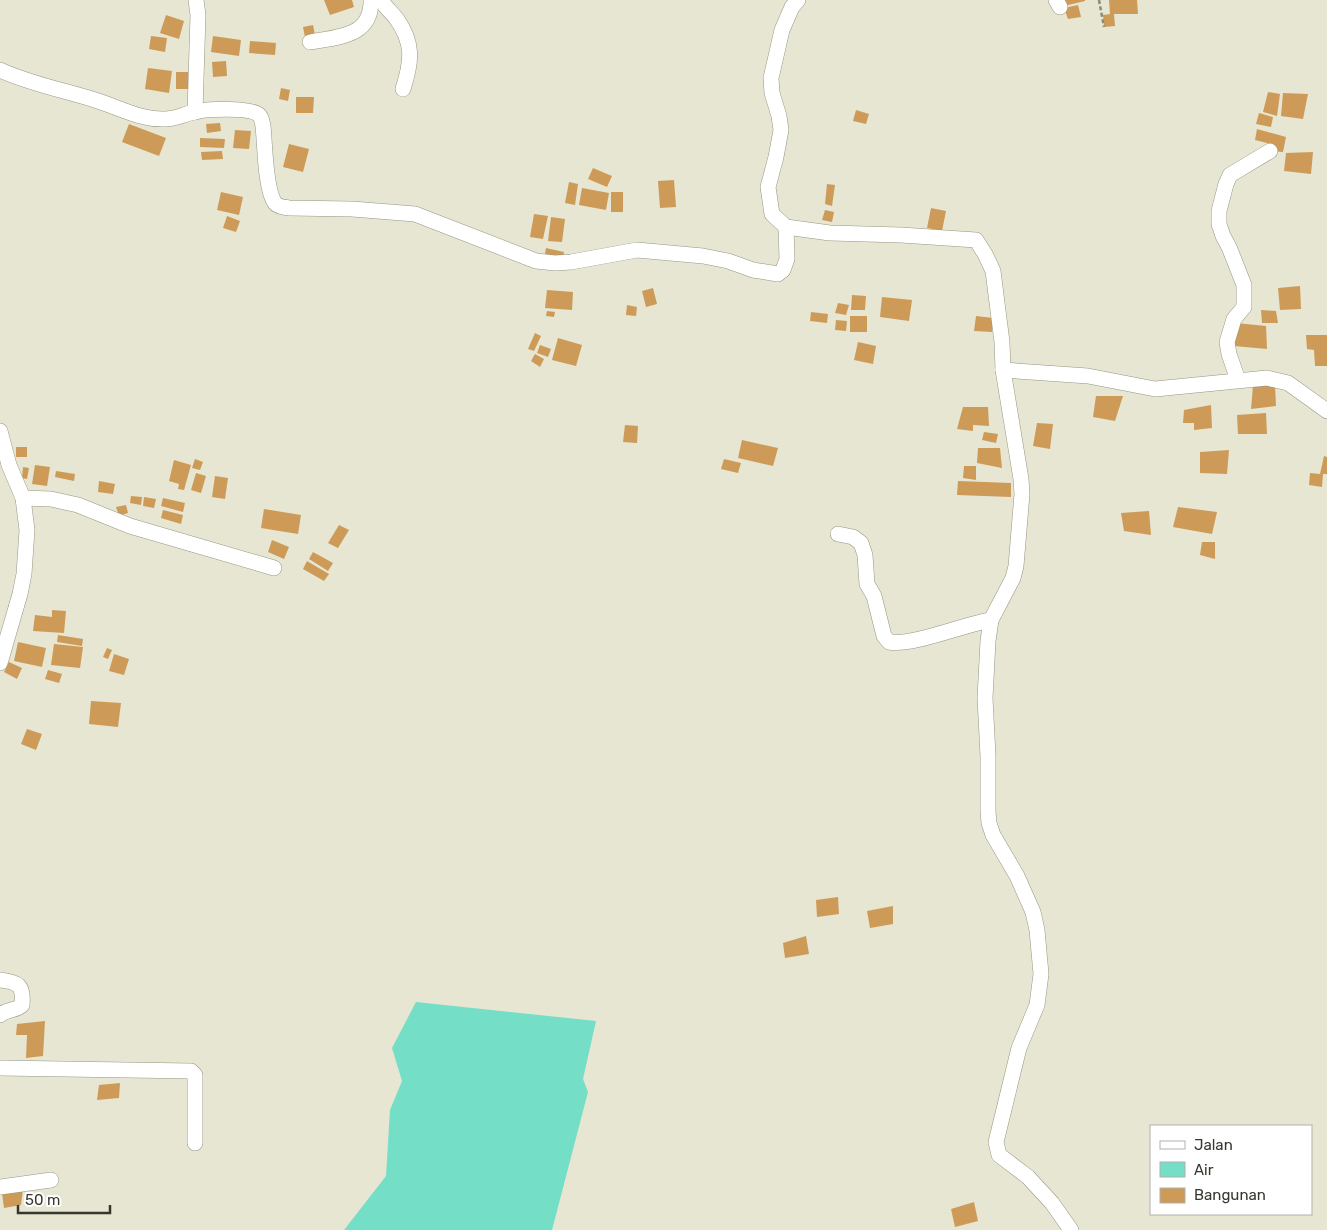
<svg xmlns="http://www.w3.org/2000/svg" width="1327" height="1230" font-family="Rubik,sans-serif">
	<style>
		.water { fill: #75dec6 }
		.building { fill: #cd9b57 }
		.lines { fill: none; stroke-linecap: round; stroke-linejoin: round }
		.minor-casing { stroke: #969684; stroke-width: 16 }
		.path { stroke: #8b8b7d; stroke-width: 2.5; stroke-dasharray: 4 2.5; stroke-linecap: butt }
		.minor { stroke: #fff; stroke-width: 15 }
	</style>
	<rect width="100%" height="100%" fill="#e6e6d2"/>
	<path class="water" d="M416 1002 596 1021 583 1079 588 1092 552 1230H344L386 1176 390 1110 402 1081 392 1048Z"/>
	<g class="building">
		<path d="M324 0H352L354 7 330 15Z"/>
		<path d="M1062 0H1085V1L1064 6Z"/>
		<path d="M1109 0H1137L1138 14H1114L1115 26 1104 27 1103 15 1110 14Z"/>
		<path d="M1078 5 1081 17 1068 19 1064 8Z"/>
		<path d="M166 15 184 21 179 39 160 33Z"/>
		<path d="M313 25 315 35 305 37 303 27Z"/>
		<path d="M151 36 167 38 165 52 149 49Z"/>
		<path d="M213 36 241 40 239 56 211 52Z"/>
		<path d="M250 41 276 43 275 55 249 53Z"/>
		<path d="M226 61 227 76 213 77 212 62Z"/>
		<path d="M148 68 172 71 169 93 145 89Z"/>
		<rect x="176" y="72" width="12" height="17"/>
		<path d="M281 88 290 90 288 101 279 99Z"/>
		<path d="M1268 92 1280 94 1277 116 1263 112Z"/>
		<path d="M1283 93 1308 94 1303 119 1281 116Z"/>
		<path d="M296 97H314L313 113H296Z"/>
		<path d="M856 110 869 114 866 124 853 121Z"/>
		<path d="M1259 113 1273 117 1271 127 1256 124Z"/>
		<path d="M220 123 221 131 207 133 206 124Z"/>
		<path d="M129 124 166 138 159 156 122 142Z"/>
		<path d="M1257 129 1286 137 1283 152 1270 151 1271 144 1255 140Z"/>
		<path d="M235 130 251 131 249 149 233 148Z"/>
		<path d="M200 138 225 139 224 148 200 147Z"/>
		<path d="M289 144 309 149 303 172 283 167Z"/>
		<path d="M222 151 223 159 202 160 201 152Z"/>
		<path d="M1313 152 1311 174 1284 171 1286 153Z"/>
		<path d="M593 168 612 176 607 187 588 179Z"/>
		<path d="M674 180 676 207 660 208 658 181Z"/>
		<path d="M569 182 578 184 575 205 565 203Z"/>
		<path d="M827 184 835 185 832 206 825 204Z"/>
		<path d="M582 188 609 193 606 210 579 205Z"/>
		<path d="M221 192 243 197 239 215 217 210Z"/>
		<rect x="611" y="192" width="12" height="20"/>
		<path d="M931 208 946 211 942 231 927 228Z"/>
		<path d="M825 210 834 212 832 222 822 220Z"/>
		<path d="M534 214 548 216 543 239 530 237Z"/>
		<path d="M227 216 240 221 236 232 223 228Z"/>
		<path d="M551 217 565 219 562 242 548 241Z"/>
		<path d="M546 248 564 252 562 262 544 259Z"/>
		<path d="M1300 286 1301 309 1280 310 1278 288Z"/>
		<path d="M653 288 657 304 646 307 642 291Z"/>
		<path d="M547 290 573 292 572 310 545 308Z"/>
		<path d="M852 295 866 296 865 310H851Z"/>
		<path d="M882 297 912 300 909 321 880 317Z"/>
		<path d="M838 303 849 305 846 315 835 313Z"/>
		<path d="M627 305 637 307 636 316 626 315Z"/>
		<path d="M1261 310 1276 311 1278 323H1262Z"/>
		<path d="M547 311 555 312 554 317 546 316Z"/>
		<path d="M811 312 828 314 827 323 810 321Z"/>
		<rect x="850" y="316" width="17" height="16"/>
		<path d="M976 316 993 318 992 332 974 331Z"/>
		<path d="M836 320 847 321 846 331 835 330Z"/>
		<path d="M1236 323 1266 326 1267 349 1234 346Z"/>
		<path d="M535 333 541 336 534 351 528 349Z"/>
		<path d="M1306 335H1327V366H1315L1314 350 1307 349Z"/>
		<path d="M558 338 582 345 576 366 552 360Z"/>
		<path d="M858 342 876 346 873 364 854 360Z"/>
		<path d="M540 345 551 349 548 357 537 353Z"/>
		<path d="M535 354 544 359 540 367 531 361Z"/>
		<path d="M1275 385 1276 406 1251 409 1253 386Z"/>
		<path d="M1096 396H1123L1115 421 1093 417Z"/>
		<path d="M1211 405 1212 428 1194 430V423H1183L1184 410Z"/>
		<path d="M963 407H988L989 426 973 425V431L957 429Z"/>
		<path d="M1266 413 1267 434H1238L1237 415Z"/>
		<path d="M1037 423 1053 424 1050 449 1033 446Z"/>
		<path d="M625 425 638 426 637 443 623 442Z"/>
		<path d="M984 432 998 434 996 443 982 440Z"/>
		<path d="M742 440 778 448 773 466 738 458Z"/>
		<rect x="16" y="447" width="11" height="10"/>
		<path d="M978 448H1000L1002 468 977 463Z"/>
		<path d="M1229 450 1227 474 1200 473V452Z"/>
		<path d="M1324 456 1327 457V474H1323L1322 487 1309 485 1310 473 1320 474Z"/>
		<path d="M195 459 203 462 200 470 192 468Z"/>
		<path d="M724 459 741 463 738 473 721 469Z"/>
		<path d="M174 460 191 465 184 490 178 489 179 484 169 481Z"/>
		<path d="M35 465 50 467 47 486 32 484Z"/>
		<path d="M964 466H976V480L963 478Z"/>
		<path d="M23 467 29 468 27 479 22 478Z"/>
		<path d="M56 471 75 474 74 481 55 477Z"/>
		<path d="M196 473 206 476 201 493 191 490Z"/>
		<path d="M215 476 228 478 225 499 212 497Z"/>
		<path d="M99 481 115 484 113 494 98 492Z"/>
		<path d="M958 481 1011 483V497L957 495Z"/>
		<path d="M131 496 142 497 141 505 130 503Z"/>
		<path d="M144 497 156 499 154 508 143 506Z"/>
		<path d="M163 498 185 503 183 512 161 506Z"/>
		<path d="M126 505 128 513 119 516 116 507Z"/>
		<path d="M1178 507 1217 512 1212 534 1173 527Z"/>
		<path d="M264 509 301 515 298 534 261 528Z"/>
		<path d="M163 510 183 515 181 524 161 518Z"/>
		<path d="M1149 511 1151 535 1124 531 1121 513Z"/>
		<path d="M339 525 349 530 338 548 328 543Z"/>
		<path d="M272 540 289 547 284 559 268 552Z"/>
		<path d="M1202 542H1215V559L1200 555Z"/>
		<path d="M313 552 333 563 328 571 309 559Z"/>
		<path d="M307 561 329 574 324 581 303 569Z"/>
		<path d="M52 610 66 611 64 633 33 631 35 615 52 617Z"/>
		<path d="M58 635 83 639 82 646 57 642Z"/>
		<path d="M18 642 46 648 42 667 14 661Z"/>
		<path d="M54 644 83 647 80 668 51 665Z"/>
		<path d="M107 648 112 650 108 659 103 657Z"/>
		<path d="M114 654 129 659 124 675 109 671Z"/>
		<path d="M9 662 22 668 17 679 4 672Z"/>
		<path d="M48 670 62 674 59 683 45 679Z"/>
		<path d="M91 701 121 703 118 727 89 724Z"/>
		<path d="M27 729 42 734 36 750 21 744Z"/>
		<path d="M838 897 839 914 817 917 816 900Z"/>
		<path d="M893 906V924L870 928 867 911Z"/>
		<path d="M806 936 809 954 785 958 783 943Z"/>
		<path d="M45 1021 43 1056 26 1058 27 1035H16L17 1024Z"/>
		<path d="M120 1083 119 1098 97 1100 99 1085Z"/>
		<path d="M23 1189 21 1205 4 1208 2 1193Z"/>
		<path d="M974 1202 978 1221 955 1227 951 1209Z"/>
	</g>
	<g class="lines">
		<defs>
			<g id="minor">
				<path d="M381 0C385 7 391 12 396 18 414 43 412 61 403 89"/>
				<path d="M798 0 792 7 782 30 771 78 772 93 779 116 781 130 776 157 768 187 772 214 786 227 830 233 901 235 976 240 985 254 993 271 1002 342 1003 370 1021 479 1022 494 1016 566 1013 578 991 620 988 641 985 698 988 756V811L989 823 993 835 1017 876 1033 912 1037 930 1041 974 1037 1005 1019 1048 996 1142 999 1155 1028 1177 1052 1203 1071 1230"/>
				<path d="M1056 0 1060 7"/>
				<path d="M310 42C337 37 372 37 371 0"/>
				<path d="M0 70C31 84 63 90 95 100 118 107 140 120 165 119 176 119 184 114 195 112 206 109 250 107 259 115 262 118 262 122 263 126 265 143 265 190 275 203 278 207 284 207 289 208L352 209 415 214 536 261 555 263 571 262 637 250 703 256 728 261 753 270 778 274 783 270 787 259 786 227"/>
				<path d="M195 112 198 15 196 0"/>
				<path d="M1003 370 1088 376 1155 389 1267 378 1288 383 1327 411"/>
				<path d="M1238 380 1229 354 1227 342 1234 319 1244 307V285L1229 247 1223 236 1219 224V211L1226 184 1230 175 1270 151"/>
				<path d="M0 431 9 465 23 498 27 530 24 574 20 594 0 663"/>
				<path d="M23 498 51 499 78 505 130 526 274 568"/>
				<path d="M838 534 853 537 861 543 865 555 867 584 874 596 884 636 889 642C913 646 965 624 991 620"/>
				<path d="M0 980C18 982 24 985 22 1005 16 1011 7 1009 0 1015"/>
				<path d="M0 1068 191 1071 195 1075V1143"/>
				<path d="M0 1187 51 1180"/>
			</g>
		</defs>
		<use href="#minor" class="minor-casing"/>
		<path class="path" d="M1099 0 1104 27"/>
		<use href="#minor" class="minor"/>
	</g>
	<rect x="1150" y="1125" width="162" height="90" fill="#ffffff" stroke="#afafac"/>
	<rect x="1160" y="1141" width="25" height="8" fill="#ffffff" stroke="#afafac"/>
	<text x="1194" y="1150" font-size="15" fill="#37372f">Jalan</text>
	<rect x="1160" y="1162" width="25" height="15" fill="#75dec6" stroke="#afafac"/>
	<text x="1194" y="1175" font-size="15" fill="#37372f">Air</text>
	<rect x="1160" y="1188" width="25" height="15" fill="#cd9b57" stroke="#afafac"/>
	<text x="1194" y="1200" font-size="15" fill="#37372f">Bangunan</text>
	<path d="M18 1205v8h92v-8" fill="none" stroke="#37372f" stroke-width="2.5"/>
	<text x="25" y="1205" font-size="15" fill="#37372f" stroke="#ffffff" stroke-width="4" paint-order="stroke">50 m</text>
</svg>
